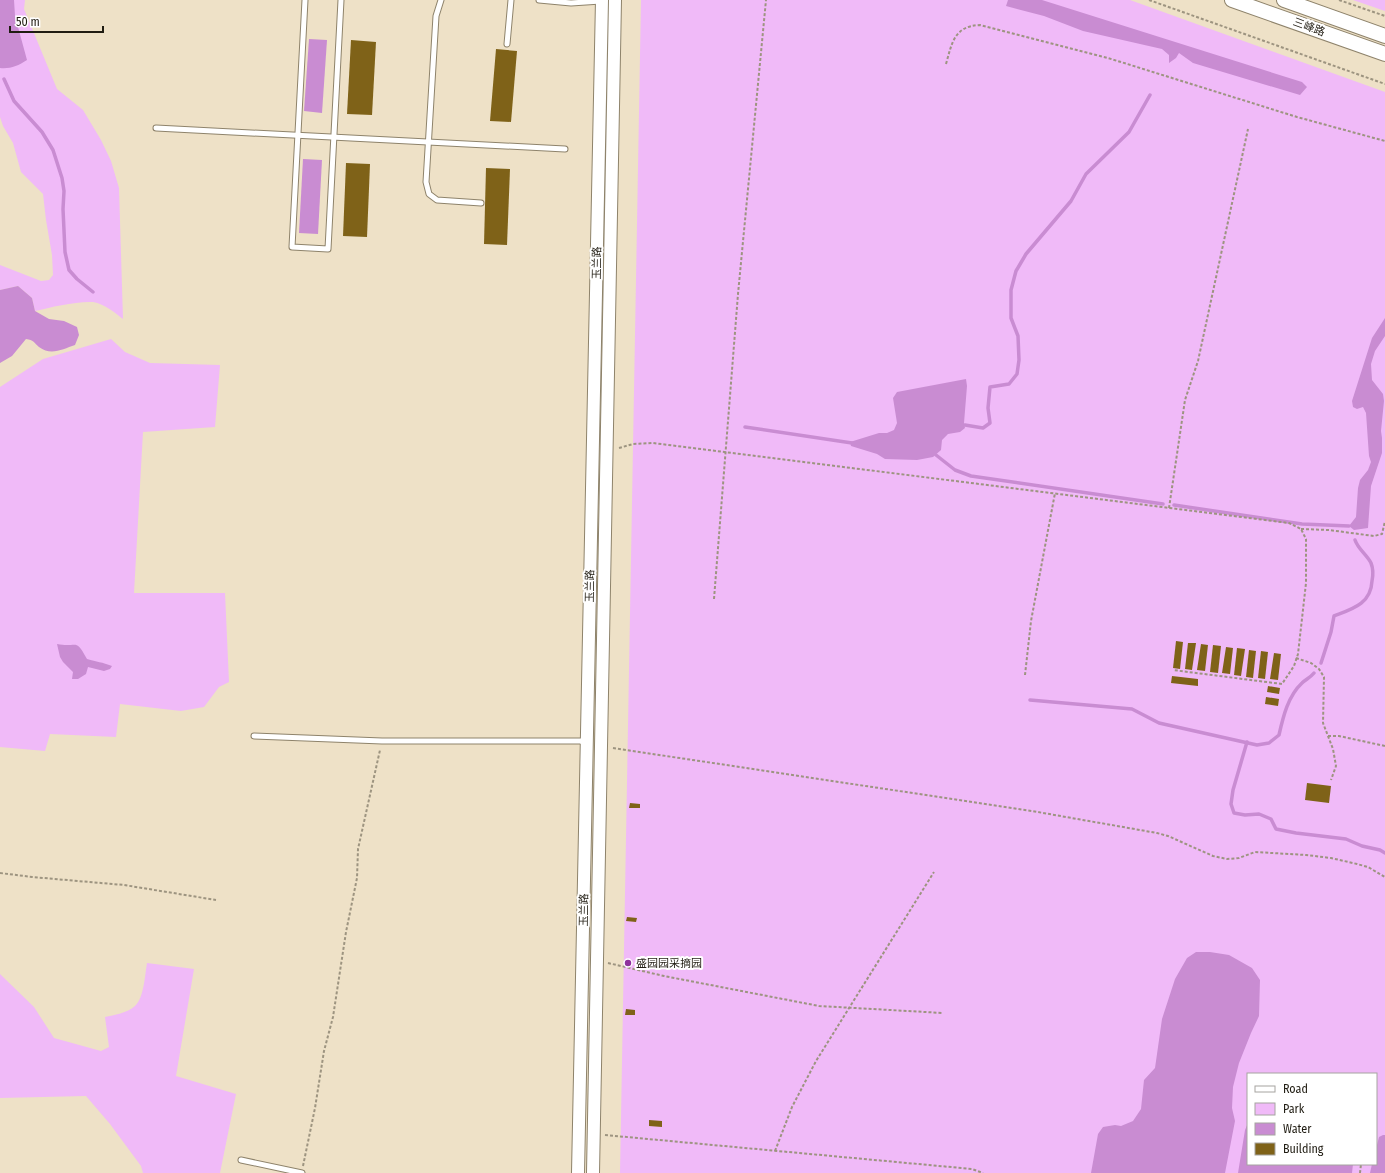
<svg xmlns="http://www.w3.org/2000/svg" width="1385" height="1173" font-family="'Fira Sans Condensed','Noto Sans SC',sans-serif">
	<style>
		.green { fill: #f0baf8; fill-rule: evenodd }
		.water { fill: #c98cd2 }
		.lines { fill: none; stroke-linecap: round; stroke-linejoin: round }
		.stream { stroke: #c98cd2; stroke-width: 3.5 }
		.building { fill: #7f6218 }
		.service-casing { stroke: #8e836b; stroke-width: 7 }
		.tertiary-casing { stroke: #8e836b; stroke-width: 14 }
		.secondary-casing { stroke: #8e836b; stroke-width: 16 }
		.path { stroke: #9d9480; stroke-width: 2; stroke-dasharray: 3 2; stroke-linecap: butt }
		.service { stroke: #fff; stroke-width: 5 }
		.tertiary { stroke: #fff; stroke-width: 12 }
		.secondary { stroke: #fff; stroke-width: 14 }
		.poi-dot { fill: #8f329d; stroke: #fff; stroke-width: 1.5 }
		.labels { text-anchor: middle; dominant-baseline: central; stroke-width: 4; stroke-linejoin: round; paint-order: stroke }
		.street-label { font-size: 11px; fill: #201c12; stroke: #fff }
		.poi-label { font-size: 11px; fill: #201c12; stroke: #fff; text-anchor: start }
	</style>
	<rect width="100%" height="100%" fill="#eee1c7"/>
	<g class="green">
		<path d="M0 0H25L24 9 57 89 83 110 101 140 111 161 119 188 123 319C115 313 105 304 93 302 77 301 51 307 35 311L32 298 18 286 0 290V265L41 281 49 280 53 275 52 255 46 220 43 194 21 172 13 143 3 126 0 117Z"/>
		<path d="M641 0H1130L1385 92V1173H620ZM1248 1074H1376V1164H1248Z"/>
		<path d="M1353 0H1385V11Z"/>
		<path d="M111 339 125 352 150 363 220 365 215 427 143 432 134 593H225L229 682 219 687 204 707 181 711 120 704 116 737 50 734 45 751 0 747V387L43 359Z"/>
		<path d="M147 963 194 969 176 1076 236 1094 220 1173H143L141 1166 110 1124 86 1096 0 1098V974L34 1007 54 1038 101 1051 109 1047 105 1017C114 1015 127 1013 135 1006 144 998 145 974 147 963Z"/>
	</g>
	<g class="water">
		<path d="M0 0H14L15 16 27 60C18 66 10 69 0 68Z"/>
		<path d="M1008 0H1042L1302 82 1307 87 1300 95 1193 63 1179 53 1176 58 1169 63V55L1162 49 1083 31 1044 16 1006 6Z"/>
		<path d="M309 39 327 40 322 113 304 111Z"/>
		<path d="M303 159 322 160 318 234 299 233Z"/>
		<path d="M18 286 32 298 35 311 49 319 64 321 77 327 79 335 75 345C63 349 51 356 39 347 33 342 34 340 26 339L12 356 0 363V290Z"/>
		<path d="M1385 318V336L1375 351 1371 364 1372 380 1383 394 1384 401 1381 431 1382 438V453L1371 486 1368 528 1354 530 1349 526 1356 517 1358 488 1360 480 1368 470 1371 462 1369 456 1366 413 1363 407 1357 409 1353 407 1352 401 1372 338Z"/>
		<path d="M966 379 967 386 964 423 965 428 960 432 948 434 942 440 941 450 933 457 917 460 885 459 877 454 851 446 850 442 879 433H887L894 430 897 423 893 398 897 392Z"/>
		<path d="M57 644C78 648 75 637 87 659 97 662 102 662 112 666L110 669 104 671 88 667 86 674 78 679H72L73 672 63 662 60 657Z"/>
		<path d="M1196 952H1210L1229 955 1252 968 1260 980 1259 1016 1251 1033 1239 1063 1233 1087 1232 1108 1235 1121 1225 1173H1091L1098 1134 1103 1127 1115 1125 1121 1126 1133 1121 1141 1109 1144 1080 1155 1068 1162 1019 1175 979 1187 958Z"/>
		<path d="M1248 1123V1164H1353L1352 1173H1238L1245 1130Z"/>
		<path d="M1383 1135H1385V1173H1370L1372 1164H1376V1149L1379 1137Z"/>
	</g>
	<g class="lines">
		<g class="stream">
			<path d="M4 79 14 101 42 132 53 150 62 178 64 191 63 209 65 252 69 270 77 279 93 292"/>
			<path d="M965 425 983 428 990 423 988 408 990 387 1009 384 1017 374 1019 360 1018 336 1011 318V290L1016 271 1026 254 1071 201 1086 174 1129 132 1150 95"/>
			<path d="M745 427 852 443"/>
			<path d="M936 455 955 470 971 476 1163 504"/>
			<path d="M1174 505 1302 524 1349 526"/>
			<path d="M1321 663 1331 632 1334 616C1352 609 1371 604 1372 581 1373 576 1373 568 1371 563 1367 555 1358 549 1355 540"/>
			<path d="M1030 700 1132 709 1159 723 1257 745 1269 743 1279 735C1283 717 1288 696 1302 683 1306 679 1310 678 1314 673"/>
			<path d="M1247 742 1233 790 1231 804 1234 813 1245 815 1259 814 1271 819 1276 829 1296 833 1346 839 1362 846 1380 850 1385 853"/>
		</g>
	</g>
	<g class="building">
		<path d="M351 40 376 42 372 115 347 114Z"/>
		<path d="M496 49 517 51 511 122 490 121Z"/>
		<path d="M346 163 370 164 367 237 343 236Z"/>
		<path d="M486 168 510 169 507 245 484 244Z"/>
		<path d="M1176 641 1183 642 1180 669 1173 668Z"/>
		<path d="M1188 643H1196L1192 670 1185 669Z"/>
		<path d="M1201 644 1208 645 1205 671 1197 670Z"/>
		<path d="M1213 645 1221 646 1218 673 1210 672Z"/>
		<path d="M1226 647 1233 648 1230 674 1222 673Z"/>
		<path d="M1237 648 1245 649 1241 676 1234 675Z"/>
		<path d="M1249 650 1256 651 1253 678 1246 677Z"/>
		<path d="M1261 651 1268 652 1265 679 1258 678Z"/>
		<path d="M1274 653 1281 654 1278 680 1270 679Z"/>
		<path d="M1172 676 1198 679V686L1171 683Z"/>
		<path d="M1268 686 1280 688 1279 694 1267 692Z"/>
		<path d="M1266 697 1279 699 1278 706 1265 704Z"/>
		<path d="M1307 783 1331 786 1329 803 1305 800Z"/>
		<path d="M630 803 640 804V808H629Z"/>
		<path d="M627 917 637 918 636 922 626 921Z"/>
		<path d="M626 1009 635 1010V1015H625Z"/>
		<path d="M649 1120 662 1121V1127L649 1126Z"/>
	</g>
	<g class="lines">
		<defs>
			<g id="service">
				<path d="M305 0 292 247 328 249 341 0"/>
				<path d="M441 0 436 16 426 182 429 194 437 200 481 203"/>
				<path d="M539 0 571 3 601 1"/>
				<path d="M507 44 511 0"/>
				<path d="M156 128 565 149"/>
				<path d="M254 736 382 741H581L586 744"/>
				<path d="M241 1160 302 1173"/>
			</g>
			<g id="tertiary">
				<path d="M578 1173 602 0"/>
				<path d="M593 1173 615 0"/>
			</g>
			<g id="secondary">
				<path d="M1232 0 1385 54"/>
				<path d="M1284 0 1385 36"/>
			</g>
		</defs>
		<use href="#service" class="service-casing"/>
		<use href="#tertiary" class="tertiary-casing"/>
		<use href="#secondary" class="secondary-casing"/>
		<g class="path">
			<path d="M1149 0 1385 84"/>
			<path d="M1339 0 1385 16"/>
			<path d="M946 64C952 43 954 26 980 25L1108 58 1297 117 1385 141"/>
			<path d="M619 448 633 444 653 443 1289 523 1301 529 1306 539V583L1298 654 1294 666 1282 684 1173 670"/>
			<path d="M1169 508 1185 400 1198 361 1248 129"/>
			<path d="M1301 529 1329 530 1374 536 1382 534 1385 521"/>
			<path d="M714 599 738 294 766 0"/>
			<path d="M1296 658 1311 663 1319 669 1324 677 1323 723 1333 749 1336 766 1331 780"/>
			<path d="M1025 675 1031 621 1055 493"/>
			<path d="M1328 736H1339L1385 746"/>
			<path d="M613 748 1032 811 1157 833 1168 836 1213 856 1227 859 1239 858 1255 852 1306 855 1331 858 1357 864 1368 867 1385 877"/>
			<path d="M0 873 32 877 124 885 216 900"/>
			<path d="M608 963 664 976 819 1006 943 1013"/>
			<path d="M605 1135 972 1169 983 1173"/>
			<path d="M775 1151 792 1107 816 1061 934 872"/>
			<path d="M303 1166 315 1108 324 1051 333 1017 346 932 357 878 358 849 380 750"/>
			<path d="M1360 1173 1361 1164"/>
		</g>
		<use href="#service" class="service"/>
		<use href="#tertiary" class="tertiary"/>
		<use href="#secondary" class="secondary"/>
	</g>
	<circle class="poi-dot" cx="628" cy="963" r="4"/>
	<g class="labels">
		<g class="street-label">
			<text transform="translate(1309 27) rotate(20)">三峰路</text>
			<text transform="translate(597 263) rotate(-89)">玉兰路</text>
			<text transform="translate(590 586) rotate(-89)">玉兰路</text>
			<text transform="translate(584 910) rotate(-89)">玉兰路</text>
		</g>
		<g class="poi-label">
			<text x="636" y="963">盛园园采摘园</text>
		</g>
	</g>
	<rect x="1247" y="1073" width="130" height="92" fill="#ffffff" stroke="#a6a4a0"/>
	<rect x="1255" y="1086" width="20" height="6" fill="#ffffff" stroke="#a6a4a0"/>
	<text x="1283" y="1093" font-size="12" fill="#201c12">Road</text>
	<rect x="1255" y="1103" width="20" height="12" fill="#f0baf8" stroke="#a6a4a0"/>
	<text x="1283" y="1113" font-size="12" fill="#201c12">Park</text>
	<rect x="1255" y="1123" width="20" height="12" fill="#c98cd2" stroke="#a6a4a0"/>
	<text x="1283" y="1133" font-size="12" fill="#201c12">Water</text>
	<rect x="1255" y="1143" width="20" height="12" fill="#7f6218" stroke="#a6a4a0"/>
	<text x="1283" y="1153" font-size="12" fill="#201c12">Building</text>
	<path d="M10 26v6h93v-6" fill="none" stroke="#201c12" stroke-width="2"/>
	<text x="16" y="26" font-size="12" fill="#201c12" stroke="#ffffff" stroke-width="3" paint-order="stroke">50 m</text>
</svg>
